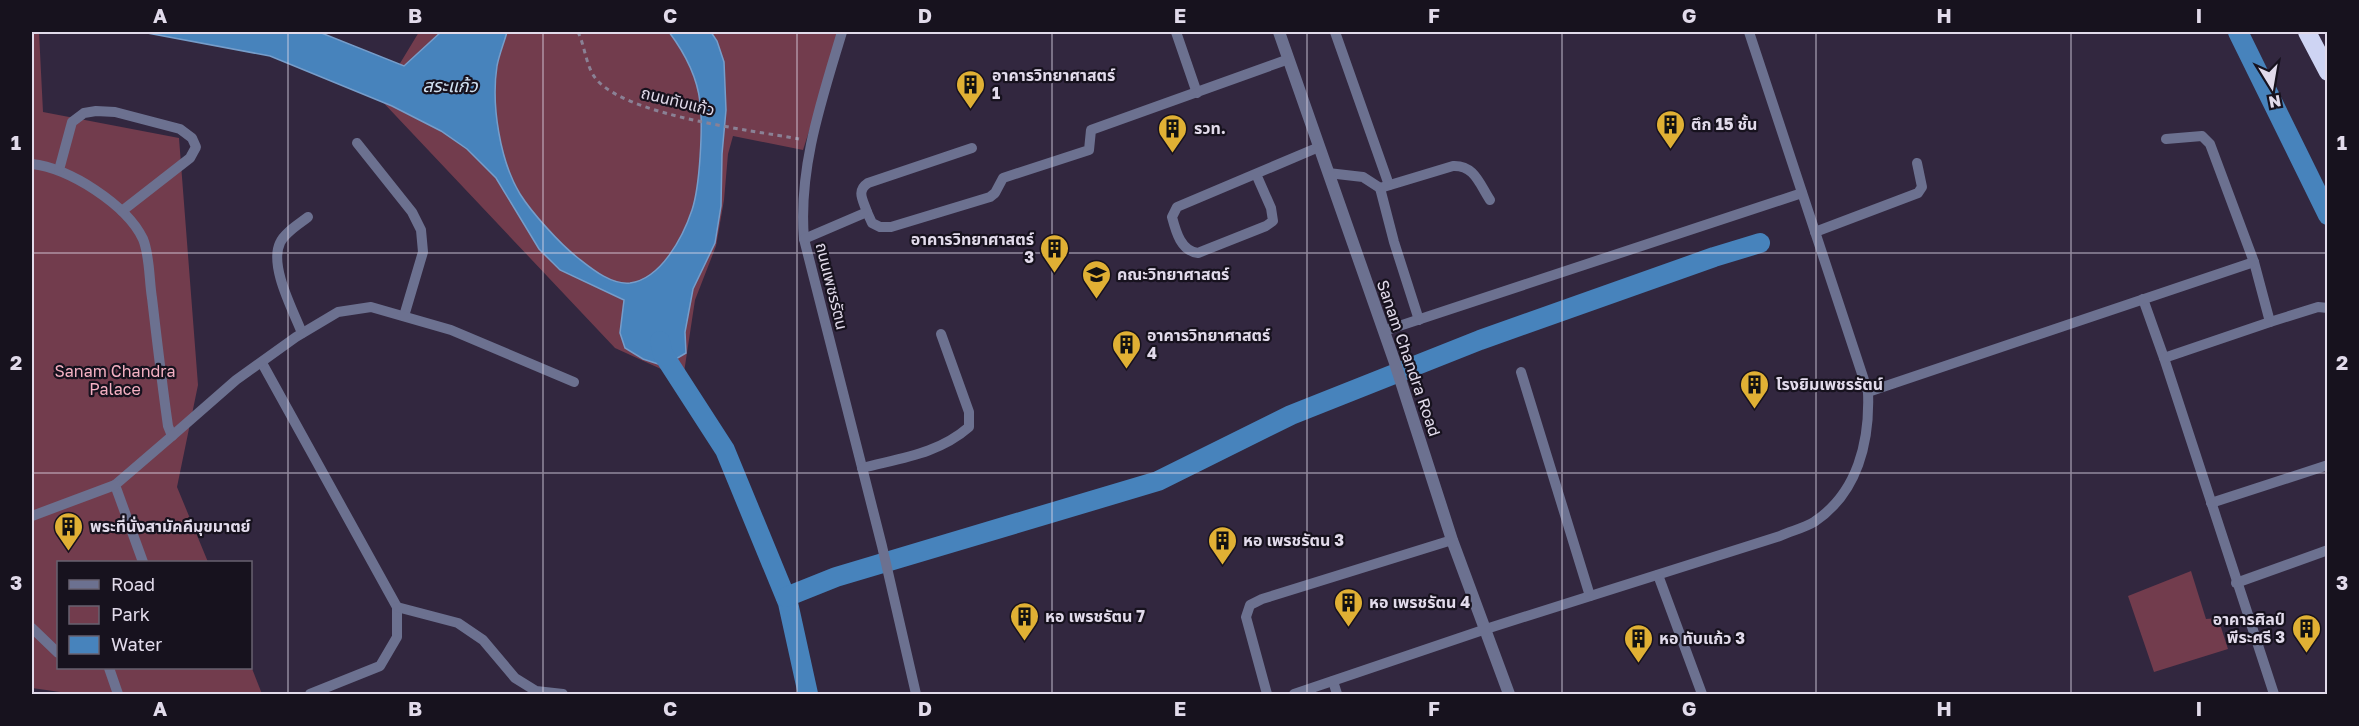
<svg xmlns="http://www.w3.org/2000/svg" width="2359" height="726" font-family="'Golos Text','Noto Sans Thai',sans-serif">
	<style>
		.green { fill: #723c4d }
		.water { fill: #4783bc; stroke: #769dca; stroke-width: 1.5 }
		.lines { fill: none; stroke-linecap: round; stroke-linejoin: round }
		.canal { stroke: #4783bc; stroke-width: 20 }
		.path { stroke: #8a8195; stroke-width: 3; stroke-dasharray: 4.5 4.5; stroke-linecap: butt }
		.lane { stroke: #6c7190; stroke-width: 10 }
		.street { stroke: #6c7190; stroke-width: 12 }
		.highway { stroke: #ced4f3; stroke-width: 18 }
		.grid { fill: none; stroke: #e2dbeb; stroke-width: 1.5; stroke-opacity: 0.55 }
		.labels { text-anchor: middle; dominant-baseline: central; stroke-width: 4.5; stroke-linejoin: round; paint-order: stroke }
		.poi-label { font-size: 16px; font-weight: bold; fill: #e2dbeb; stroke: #17121e; text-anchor: start }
		.street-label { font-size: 16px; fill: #e2dbeb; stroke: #17121e }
		.park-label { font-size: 16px; fill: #f5b1c3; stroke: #17121e }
		.water-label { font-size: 18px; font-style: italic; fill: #d3e3f3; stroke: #17121e }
		.neatline { fill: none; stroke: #e2dbeb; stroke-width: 2 }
		.grid-label { font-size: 20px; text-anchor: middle; font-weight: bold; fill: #e2dbeb }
	</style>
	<rect width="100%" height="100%" fill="#32273f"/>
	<g class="green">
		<path d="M32 32H39L43 112 179 138 198 385 177 487 208 562H58V668H250L251 666 262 694H64L60 692 32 688Z"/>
		<path d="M419 32H841L803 150 733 136 728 154 724 200 716 246 695 300 683 379 615 348 379 98Z"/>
		<path d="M2191 571 2206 619 2218 618 2228 649 2154 672 2128 596Z"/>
	</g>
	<path class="water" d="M142 32H319L404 66 441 32H507C504 43 499 55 497 66 491 105 500 161 520 194 532 213 560 244 578 258 592 269 611 285 630 283 661 279 683 237 692 210 700 186 703 127 700 102 697 76 684 52 669 32H711L717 41 724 62 726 110 722 154 721 206 715 243 693 289 685 332 686 353 664 366 643 359 625 348 620 333 624 300 560 270 539 249 496 178 467 149 441 131 392 106 270 56Z"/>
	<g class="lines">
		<g class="canal">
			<path d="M2238 32 2328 215"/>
			<path d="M660 341 663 354 725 450 788 603 808 694"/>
			<path d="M786 597 836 577 1158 481 1291 415 1480 340 1714 257 1760 243"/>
		</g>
		<path class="path" d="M578 32C585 46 586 67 596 79 627 116 751 130 799 139"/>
		<g class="lane">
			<path d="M842 32C822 99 798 168 804 239L882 546 916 694"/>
			<path d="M1176 32 1197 93"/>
			<path d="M1335 32 1389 185"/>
			<path d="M2166 139 2202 136 2210 144 2254 262 2270 322"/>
			<path d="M357 143 412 212 421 230 423 252 404 316"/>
			<path d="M32 164C68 167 127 205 143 239 150 256 149 280 152 298 157 341 162 384 168 426L172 436 115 485 143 562"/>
			<path d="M59 170 72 122 84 113 96 111 115 112 180 129 192 138 196 147 190 158 122 211"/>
			<path d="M1328 173 1363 177 1380 188"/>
			<path d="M1256 174 1271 208 1273 221 1266 226 1198 253C1181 251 1176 232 1172 217L1177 207 1319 147"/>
			<path d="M867 212C863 200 856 191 868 183L972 148"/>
			<path d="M1815 232 1918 193 1922 187 1917 163"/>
			<path d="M804 239 867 212 872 223 880 227H891L990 197 995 193 1003 178 1089 150 1091 130 1289 59"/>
			<path d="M2143 299 2164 358 2274 694"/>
			<path d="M1419 320 1394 242 1380 188 1453 166C1474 165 1479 183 1490 200"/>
			<path d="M1384 331 1802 193"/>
			<path d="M302 333C293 310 269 266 280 243 284 233 299 224 308 217"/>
			<path d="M2164 358 2270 322 2318 307 2328 308"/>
			<path d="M262 363 397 607V637L380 666 310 694"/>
			<path d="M1521 372 1590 596"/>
			<path d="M1868 392 2254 262"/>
			<path d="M172 436 236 380 296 337 338 312 371 307 451 330 574 382"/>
			<path d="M862 468C901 458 938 454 969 427V412L941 334"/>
			<path d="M2211 503 2328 465"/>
			<path d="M32 516 115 485"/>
			<path d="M1658 575 1702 694"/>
			<path d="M2236 583 2328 550"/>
			<path d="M397 607 458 623 483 640 515 678 536 691 563 694"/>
			<path d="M32 628 58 653"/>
			<path d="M109 668 118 694"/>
			<path d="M1333 681 1337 694"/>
			<path d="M1267 694 1246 617 1250 605 1262 599 1452 540"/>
			<path d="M1294 694 1486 629 1780 536C1791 531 1804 528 1814 522 1858 493 1870 441 1868 392L1749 32"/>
		</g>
		<path class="street" d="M1279 32 1394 360 1452 540 1509 694"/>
		<path class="highway" d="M2307 32 2328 72"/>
	</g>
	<path class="grid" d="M288 32V694M543 32V694M797 32V694M1052 32V694M1307 32V694M1562 32V694M1816 32V694M2071 32V694M32 253H2328M32 473H2328"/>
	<defs>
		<symbol id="building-pin" viewBox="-11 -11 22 30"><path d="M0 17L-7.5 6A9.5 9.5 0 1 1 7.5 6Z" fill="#e0b034" stroke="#17121e"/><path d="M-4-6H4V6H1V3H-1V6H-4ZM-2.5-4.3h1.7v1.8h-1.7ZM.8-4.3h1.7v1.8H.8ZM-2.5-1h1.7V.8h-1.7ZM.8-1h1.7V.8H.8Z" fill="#111"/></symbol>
		<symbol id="university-pin" viewBox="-11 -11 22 30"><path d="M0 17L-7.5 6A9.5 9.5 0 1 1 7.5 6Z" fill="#e0b034" stroke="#17121e"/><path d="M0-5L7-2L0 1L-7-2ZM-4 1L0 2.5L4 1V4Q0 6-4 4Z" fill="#111"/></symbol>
	</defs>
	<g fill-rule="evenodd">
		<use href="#building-pin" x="954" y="68" width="33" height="45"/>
		<use href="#building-pin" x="1654" y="108" width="33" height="45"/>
		<use href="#building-pin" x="1156" y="112" width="33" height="45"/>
		<use href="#building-pin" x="1038" y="232" width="33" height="45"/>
		<use href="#university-pin" x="1080" y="258" width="33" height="45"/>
		<use href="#building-pin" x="1110" y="328" width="33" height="45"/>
		<use href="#building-pin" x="1738" y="368" width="33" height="45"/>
		<use href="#building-pin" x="52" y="510" width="33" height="45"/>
		<use href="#building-pin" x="1206" y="524" width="33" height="45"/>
		<use href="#building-pin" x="1332" y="586" width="33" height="45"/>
		<use href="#building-pin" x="1008" y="600" width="33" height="45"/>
		<use href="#building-pin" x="2290" y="612" width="33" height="45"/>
		<use href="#building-pin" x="1622" y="622" width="33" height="45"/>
	</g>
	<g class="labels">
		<g class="poi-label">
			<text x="992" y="75">อาคารวิทยาศาสตร์<tspan x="992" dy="18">1</tspan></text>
			<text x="1691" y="124">ตึก 15 ชั้น</text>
			<text x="1194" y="128">รวท.</text>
			<text x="1034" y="239" text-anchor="end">อาคารวิทยาศาสตร์<tspan x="1034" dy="18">3</tspan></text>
			<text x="1117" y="274">คณะวิทยาศาสตร์</text>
			<text x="1147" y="335">อาคารวิทยาศาสตร์<tspan x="1147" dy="18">4</tspan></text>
			<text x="1776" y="384">โรงยิมเพชรรัตน์</text>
			<text x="90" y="526">พระที่นั่งสามัคคีมุขมาตย์</text>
			<text x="1243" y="540">หอ เพรชรัตน 3</text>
			<text x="1369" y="602">หอ เพรชรัตน 4</text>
			<text x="1045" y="616">หอ เพรชรัตน 7</text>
			<text x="2285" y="619" text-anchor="end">อาคารศิลป์<tspan x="2285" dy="18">พีระศรี 3</tspan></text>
			<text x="1659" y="638">หอ ทับแก้ว 3</text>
		</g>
		<g class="street-label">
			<text transform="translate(678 101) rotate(14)">ถนนทับแก้ว</text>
			<text transform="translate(832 286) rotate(76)">ถนนเพชรรัตน</text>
			<text transform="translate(1409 358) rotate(71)">Sanam Chandra Road</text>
		</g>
		<g class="park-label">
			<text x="115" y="371">Sanam Chandra<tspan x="115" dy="18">Palace</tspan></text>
		</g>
		<g class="water-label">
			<text x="450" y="85">สระแก้ว</text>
		</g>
	</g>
	<rect width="2359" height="726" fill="none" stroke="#17121e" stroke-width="66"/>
	<rect x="57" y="561" width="195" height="108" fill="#17121e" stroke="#686270" stroke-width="1.5"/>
	<rect x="69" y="580" width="30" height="9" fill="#6c7190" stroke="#686270" stroke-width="1.5"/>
	<text x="111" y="591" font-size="18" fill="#e2dbeb">Road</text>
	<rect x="69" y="606" width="30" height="18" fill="#723c4d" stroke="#686270" stroke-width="1.5"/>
	<text x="111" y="621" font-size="18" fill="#e2dbeb">Park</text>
	<rect x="69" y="636" width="30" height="18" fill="#4783bc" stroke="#686270" stroke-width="1.5"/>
	<text x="111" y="651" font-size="18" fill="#e2dbeb">Water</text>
	<g transform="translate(2272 87) rotate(169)" stroke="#17121e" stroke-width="4.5" paint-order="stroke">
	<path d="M0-4.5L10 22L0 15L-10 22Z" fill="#e2dbeb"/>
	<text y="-9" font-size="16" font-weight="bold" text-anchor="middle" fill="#e2dbeb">N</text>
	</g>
	<rect x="33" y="33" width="2293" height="660" class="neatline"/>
	<g class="grid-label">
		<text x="160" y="23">A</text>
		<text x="415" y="23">B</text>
		<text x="670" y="23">C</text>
		<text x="925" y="23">D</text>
		<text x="1180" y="23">E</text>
		<text x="1434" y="23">F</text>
		<text x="1689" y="23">G</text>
		<text x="1944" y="23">H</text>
		<text x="2199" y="23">I</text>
		<text x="16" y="150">1</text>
		<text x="2342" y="150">1</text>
		<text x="16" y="370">2</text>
		<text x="2342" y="370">2</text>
		<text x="16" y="590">3</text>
		<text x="2342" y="590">3</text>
		<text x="160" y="716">A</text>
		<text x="415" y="716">B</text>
		<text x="670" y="716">C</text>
		<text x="925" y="716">D</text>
		<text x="1180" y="716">E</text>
		<text x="1434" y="716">F</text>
		<text x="1689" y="716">G</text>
		<text x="1944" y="716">H</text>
		<text x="2199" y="716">I</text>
	</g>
</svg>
